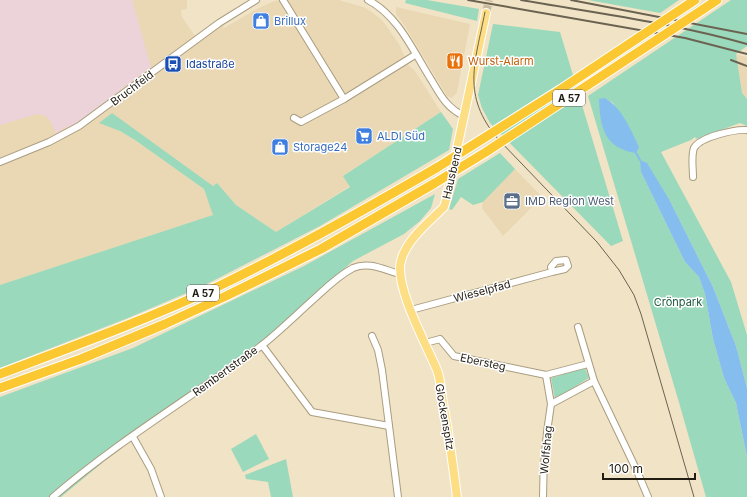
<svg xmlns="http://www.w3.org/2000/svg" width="747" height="497" font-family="Inter,sans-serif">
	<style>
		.built { fill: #e9d8b3 }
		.industrial { fill: #ecd3da }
		.green { fill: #9ad9bc; fill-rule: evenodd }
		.water { fill: #85beee }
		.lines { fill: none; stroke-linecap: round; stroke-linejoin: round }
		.stream { stroke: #85beee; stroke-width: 2 }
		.major-tunnel { stroke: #c8bba1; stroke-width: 8; stroke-dasharray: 8 4; stroke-linecap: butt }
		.minor-casing { stroke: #aa9d80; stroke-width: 8 }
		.major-casing { stroke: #fff; stroke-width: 10 }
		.highway-casing { stroke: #fff; stroke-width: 11 }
		.minor { stroke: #fff; stroke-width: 6 }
		.major { stroke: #fdde84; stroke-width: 8 }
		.highway { stroke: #fcc832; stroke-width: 9 }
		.tram { stroke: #6b6351; stroke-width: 1 }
		.rail { stroke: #6b6351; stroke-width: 2 }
		.highway-bridge-casing { stroke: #fff; stroke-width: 11; stroke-linecap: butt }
		.highway-bridge { stroke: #fcc832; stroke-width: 9 }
		.labels { text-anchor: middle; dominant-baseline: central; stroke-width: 3; stroke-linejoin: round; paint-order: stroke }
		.shield { fill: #fff; stroke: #646159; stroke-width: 1 }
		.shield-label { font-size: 10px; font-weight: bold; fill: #221d12 }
		.shop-label { font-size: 11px; fill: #366cbe; stroke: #fff; text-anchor: start }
		.food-label { font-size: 11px; fill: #c56008; stroke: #fff; text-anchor: start }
		.transit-label { font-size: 11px; fill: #164399; stroke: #fff; text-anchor: start }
		.street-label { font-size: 11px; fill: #221d12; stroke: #fff }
		.service-label { font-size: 11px; fill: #4e5e75; stroke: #fff; text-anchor: start }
		.park-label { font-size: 11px; fill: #1d5841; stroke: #fff }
	</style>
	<rect width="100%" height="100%" fill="#f1e3c5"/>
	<g class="built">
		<path d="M0 0H187V9L181 10 182 17 195 36 219 19 224 28 255 10 274 1 282 0H339L366 8 382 20 399 44 409 66 415 71 441 112 344 175 350 186 276 232 236 205 217 183 213 186 111 113 120 131 135 140 204 189 214 215 0 285Z"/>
		<path d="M396 7 470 24 457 92 452 98 447 96 405 26 396 14Z"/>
		<path d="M735 54 747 57V99L742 93Z"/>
		<path d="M515 169 542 197 503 236 482 208 483 202Z"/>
	</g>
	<path class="industrial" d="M0 0H132L151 67 75 124 62 129 56 134 51 122 46 116 37 114 0 125Z"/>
	<g class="green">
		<path d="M406 0H427L479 9 477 21 405 3Z"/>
		<path d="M588 0H679L660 13Z"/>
		<path d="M731 0H747V46L736 54 742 93 747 99V126L740 123 696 139 695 137 691 140 661 152 731 282 747 335V388L736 346 713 287 670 201 641 172 685 262 699 277 705 294 713 339 724 378 736 403 747 457V497H706L678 399 588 96ZM605 98 613 103 633 135Z"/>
		<path d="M493 24 560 32 623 241 611 246 490 123 482 108 478 95Z"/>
		<path d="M441 112 453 129 449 150 320 226 203 286 128 318 0 368V285L213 215 204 189 135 140 120 131 99 123 112 113 213 186 217 183 236 205 276 232 350 187 343 176Z"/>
		<path d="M500 153 515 169 483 202 473 205 461 197 452 210 449 209 458 179Z"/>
		<path d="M435 194 431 208 420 221 404 234 353 261 263 340 101 455 102 463 61 497H0V397L133 348 304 266Z"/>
		<path d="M585 368 589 378 555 399 551 378Z"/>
		<path d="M256 434 269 459 243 472 231 449Z"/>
		<path d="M286 459 293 497H271L268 482 246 479 245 475Z"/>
	</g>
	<g class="water">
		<path d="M605 98C622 108 631 130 639 147L636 153C604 148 600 127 599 99Z"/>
		<path d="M640 160 647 163 670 201 713 287 736 346 747 388V457L736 403 724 378 713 339 705 294 699 277 685 262 641 172Z"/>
	</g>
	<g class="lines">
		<path class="stream" d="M636 153 640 160"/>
		<path class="major-tunnel" d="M486 13 489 0"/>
		<defs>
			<g id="minor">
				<path d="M283 0 344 99"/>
				<path d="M368 0C399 16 414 53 432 81 441 96 447 108 464 116"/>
				<path d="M294 118 301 122 344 99 415 55"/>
				<path d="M0 162 49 142 79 126 219 23 256 0"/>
				<path d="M693 177C693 169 691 156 694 148 700 137 735 129 747 130"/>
				<path d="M411 310 552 272 565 269 568 266 566 260 556 261 551 267 552 272"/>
				<path d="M578 327 594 381 637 471 648 497"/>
				<path d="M372 336 378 350 382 370 398 497"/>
				<path d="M429 342 440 339 454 356 546 375"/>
				<path d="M262 345 312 412 389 426"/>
				<path d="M588 364 546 375 551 404 594 381"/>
				<path d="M133 437 151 469 161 497"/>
				<path d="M53 497C118 441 192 397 261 346 280 331 297 314 315 298 327 287 338 276 353 268 369 261 384 270 400 274"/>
				<path d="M543 497C543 466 546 435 551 404"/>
			</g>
			<path id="major" d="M457 497C453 466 449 434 443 403 441 393 441 380 437 370 427 346 394 286 401 261 406 240 429 222 444 207L446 200 486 13"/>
			<g id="highway">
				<path d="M686 6 695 0"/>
				<path d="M702 10 717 0"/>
				<path d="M0 374C74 346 148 319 219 286 294 250 366 209 438 167"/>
				<path d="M0 388 81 359 165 324 226 296 321 249 435 183"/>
			</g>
		</defs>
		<use href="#minor" class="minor-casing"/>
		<use href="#major" class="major-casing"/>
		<use href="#highway" class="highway-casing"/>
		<use href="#minor" class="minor"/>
		<use href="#major" class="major"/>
		<use href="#highway" class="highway"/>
		<path class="tram" d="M485 12C475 63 461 95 498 139L597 242 619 270 634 295 641 314 694 497"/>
		<g class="rail">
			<path d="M468 0 685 38 747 54"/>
			<path d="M521 0C596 13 673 23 747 44"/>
			<path d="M571 0 747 34"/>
			<path d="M731 60 747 66"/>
		</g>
		<defs>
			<g id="highway-bridge">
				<path d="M438 167 560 90 686 6"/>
				<path d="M435 183 486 152 702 10"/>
			</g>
		</defs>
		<use href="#highway-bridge" class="highway-bridge-casing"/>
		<use href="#highway-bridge" class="highway-bridge"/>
	</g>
	<defs>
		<symbol id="shop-square" viewBox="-11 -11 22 22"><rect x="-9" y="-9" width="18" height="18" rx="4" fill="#3f7fe0" stroke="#fff"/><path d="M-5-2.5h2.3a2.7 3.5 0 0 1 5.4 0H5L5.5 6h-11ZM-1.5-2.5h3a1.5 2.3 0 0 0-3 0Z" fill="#fff"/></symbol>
		<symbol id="restaurant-square" viewBox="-11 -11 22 22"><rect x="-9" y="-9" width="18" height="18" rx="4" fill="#e8710a" stroke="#fff"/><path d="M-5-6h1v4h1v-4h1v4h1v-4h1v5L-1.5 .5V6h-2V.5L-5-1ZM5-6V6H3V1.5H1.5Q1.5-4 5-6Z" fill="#fff"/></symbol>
		<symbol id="bus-square" viewBox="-11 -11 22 22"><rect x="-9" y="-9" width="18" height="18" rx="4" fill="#1a4fb4" stroke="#fff"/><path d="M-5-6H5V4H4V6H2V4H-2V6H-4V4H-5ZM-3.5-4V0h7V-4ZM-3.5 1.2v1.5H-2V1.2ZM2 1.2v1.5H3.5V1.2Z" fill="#fff"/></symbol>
		<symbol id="supermarket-square" viewBox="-11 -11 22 22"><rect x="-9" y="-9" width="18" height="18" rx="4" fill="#3f7fe0" stroke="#fff"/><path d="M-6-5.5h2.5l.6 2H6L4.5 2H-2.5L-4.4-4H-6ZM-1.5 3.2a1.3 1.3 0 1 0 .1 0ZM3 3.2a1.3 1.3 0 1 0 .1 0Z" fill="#fff"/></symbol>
		<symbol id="office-square" viewBox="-11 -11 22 22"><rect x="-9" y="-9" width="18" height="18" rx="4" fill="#5c6f8a" stroke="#fff"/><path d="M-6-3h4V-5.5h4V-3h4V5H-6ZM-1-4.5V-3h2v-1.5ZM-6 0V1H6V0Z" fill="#fff"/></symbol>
	</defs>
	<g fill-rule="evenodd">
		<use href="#shop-square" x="251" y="11" width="20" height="20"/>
		<use href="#restaurant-square" x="445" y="51" width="20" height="20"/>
		<use href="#bus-square" x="163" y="54" width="20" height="20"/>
		<use href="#supermarket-square" x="354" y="126" width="20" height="20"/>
		<use href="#shop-square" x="270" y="137" width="20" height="20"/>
		<use href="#office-square" x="502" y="191" width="20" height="20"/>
	</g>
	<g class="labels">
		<g class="shield">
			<rect x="553" y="90" width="32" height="16" rx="3"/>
			<rect x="187" y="285" width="32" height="16" rx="3"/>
		</g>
		<g class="shield-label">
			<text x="569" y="98">A 57</text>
			<text x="203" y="293">A 57</text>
		</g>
		<g class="shop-label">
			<text x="274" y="21">Brillux</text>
			<text x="377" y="136">ALDI Süd</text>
			<text x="293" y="147">Storage24</text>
		</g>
		<g class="food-label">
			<text x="468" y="61">Wurst-Alarm</text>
		</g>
		<g class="transit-label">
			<text x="186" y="64">Idastraße</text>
		</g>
		<g class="street-label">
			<text transform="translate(132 88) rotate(-37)">Bruchfeld</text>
			<text transform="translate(452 173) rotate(-77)">Hausbend</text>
			<text transform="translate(482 291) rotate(-15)">Wieselpfad</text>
			<text transform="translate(483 362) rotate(12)">Ebersteg</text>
			<text transform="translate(225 371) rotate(-36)">Rembertstraße</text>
			<text transform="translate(445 417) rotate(80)">Glockenspitz</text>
			<text transform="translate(546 450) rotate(-85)">Wolfshag</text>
		</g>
		<g class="service-label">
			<text x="525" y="201">IMD Region West</text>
		</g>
		<g class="park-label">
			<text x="678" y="302">Crönpark</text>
		</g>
	</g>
	<path d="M603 473v6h92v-6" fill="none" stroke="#221d12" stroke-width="2"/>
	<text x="609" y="473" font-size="12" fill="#221d12" stroke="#ffffff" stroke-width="3" paint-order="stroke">100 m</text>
</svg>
